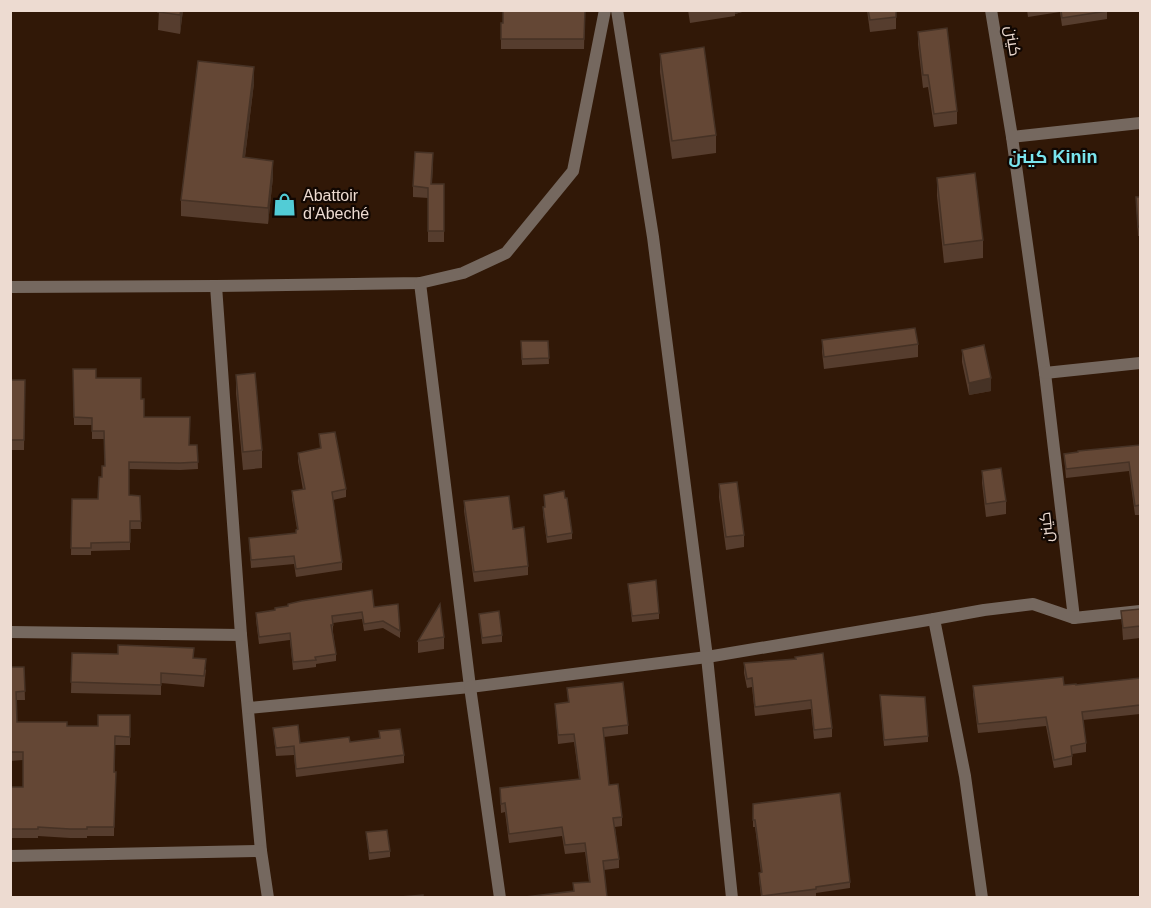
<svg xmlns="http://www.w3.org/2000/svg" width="1151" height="908" font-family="Arial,Cairo,sans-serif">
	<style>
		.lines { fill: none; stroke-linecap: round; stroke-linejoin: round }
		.minor { stroke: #75685f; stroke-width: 12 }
		.wall { fill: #563d2e }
		.shaded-wall { fill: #463225 }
		.building { fill: #644735; stroke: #463225; stroke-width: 1.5 }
		.labels { text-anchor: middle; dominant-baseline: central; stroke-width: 4.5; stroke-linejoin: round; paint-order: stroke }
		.street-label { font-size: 16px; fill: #eddbd1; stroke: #110702 }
		.poi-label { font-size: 16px; fill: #eddbd1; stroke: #110702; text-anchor: start }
		.neighbourhood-label { font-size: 18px; font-weight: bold; fill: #7ae5ee; stroke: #110702 }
	</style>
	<rect width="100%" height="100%" fill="#311807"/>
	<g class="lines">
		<g class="minor">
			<path d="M617 10 653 237 707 657 732 898"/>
			<path d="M991 10 1012 137 1045 373 1074 618"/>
			<path d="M1012 137 1140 123"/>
			<path d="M216 286 241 635 261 851 268 898"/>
			<path d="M10 287 216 286 420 283 463 273 506 253 573 171 605 10"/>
			<path d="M1045 373 1140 363"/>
			<path d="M10 632 241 635"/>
			<path d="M248 708 470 687 420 283"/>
			<path d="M10 856 261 851"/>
			<path d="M500 898 470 687 707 657 934 619"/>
			<path d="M982 898 965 776 934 619 984 610 1033 604 1074 618 1140 611"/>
		</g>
	</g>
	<g class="wall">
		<path d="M159 10H183L180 34 158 30Z"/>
		<path d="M585 10 584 49H501V23Z"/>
		<path d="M688 10H749L735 14V16L690 23Z"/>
		<path d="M867 10H896V29L870 32Z"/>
		<path d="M1027 10H1107V19L1062 26 1060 12 1028 17Z"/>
		<path d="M918 32 957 111V124L934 127 928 87 923 88 918 44Z"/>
		<path d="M660 54 716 135V153L672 159 660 72Z"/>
		<path d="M254 83 245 157 273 177 268 224 181 216V200Z"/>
		<path d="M433 164 432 184H444V242H428V198L413 197V186Z"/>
		<path d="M937 178 983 240V258L944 263 937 196Z"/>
		<path d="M1136 197H1140V236H1138Z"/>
		<path d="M822 340 918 344V357L824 369 822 352Z"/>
		<path d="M521 341H548L549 364 522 365Z"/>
		<path d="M962 350 991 391 969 395 962 362Z"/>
		<path d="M73 369 96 378 141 399 144 417 190 445H197L198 469 180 470 129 469V495L140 496 141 529H130V550L91 551V555H71L72 499H98L105 466 104 439H92V425H74Z"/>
		<path d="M236 375 262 450V468L243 470 236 393Z"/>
		<path d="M10 380H25L24 450H10Z"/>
		<path d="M319 434 346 489V497L333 500 342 562V570L296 577 294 564 251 568 249 538 296 533 297 529 292 499V491L303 490 298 461V453L320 449Z"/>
		<path d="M1140 445V515H1135L1129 471 1066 478 1064 454Z"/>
		<path d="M982 471 1006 501V514L986 517 982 483Z"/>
		<path d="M719 484 744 535V547L726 550 719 497Z"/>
		<path d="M544 495 572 533V539L547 543 543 514V507H545Z"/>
		<path d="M464 501 513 529 528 566V575L474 582 464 511Z"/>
		<path d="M628 584 659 613V619L632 622Z"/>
		<path d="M374 607 400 631V638L383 628 364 631 362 619 333 623V632L336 654V661L316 664V667L293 670 290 640 259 644 256 620V613Z"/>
		<path d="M1140 609V638L1123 640 1121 611Z"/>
		<path d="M479 614 502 635V642L482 644Z"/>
		<path d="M444 637V649L418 653V641Z"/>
		<path d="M72 653 194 658 206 670 204 687 161 683V695L71 693Z"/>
		<path d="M796 659 832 728V737L814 739 811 709 755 716 752 687 747 688 744 673V663Z"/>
		<path d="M10 667H24L25 700H16L17 722 67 726H98L130 715V745H115L114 836H87V838H70L38 836V838H11V787H23V760L10 761Z"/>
		<path d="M1140 678V714L1083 720 1086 743V752L1072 754V765L1054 768 1046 726 978 733 973 694V686L1076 685Z"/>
		<path d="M567 688 628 725V734L604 737 609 785 622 817V826L615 827 619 859V868L604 870 607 897 573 891V883L589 882 585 852 565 854 562 836 509 843 505 812 501 813 500 788 579 779 574 742 558 744 555 704 568 703Z"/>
		<path d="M880 695 928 736V742L884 746Z"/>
		<path d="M273 728 300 743 350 742 379 738V731L404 755V763L296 777 294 755 276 756Z"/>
		<path d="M753 804 850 882V888L816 893V896L799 897H761L759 879V873H761L755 827H753Z"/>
		<path d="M366 832 390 851V857L369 860Z"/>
	</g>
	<g class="shaded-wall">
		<path d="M181 10H183L180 34V15Z"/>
		<path d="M735 10H749L735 14Z"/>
		<path d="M254 67V83L243 173V157Z"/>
		<path d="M273 161V177L268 224V208Z"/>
		<path d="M991 378V391L969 395V383Z"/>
	</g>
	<g class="building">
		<path d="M159 10H181L180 15 158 12Z"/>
		<path d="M503 10H585L584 39H501V23H503Z"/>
		<path d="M868 10H896V17L870 20Z"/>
		<path d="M1061 10H1107V11L1062 18Z"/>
		<path d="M947 28 957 111 934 114 928 75H923L918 32Z"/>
		<path d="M704 47 716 135 672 141 660 54Z"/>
		<path d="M198 61 254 67 243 157 273 161 268 208 181 200Z"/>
		<path d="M415 152 433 153 431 184H444V231H428V188L413 186Z"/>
		<path d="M975 173 983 240 944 245 937 178Z"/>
		<path d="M1136 197H1140V226L1138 227Z"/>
		<path d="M915 328 918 344 824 357 822 340Z"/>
		<path d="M521 341H548L549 358 522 359Z"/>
		<path d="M984 345 991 378 969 383 962 350Z"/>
		<path d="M73 369H96V378H141V399H144V417H190L189 445H197L198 462 180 463 129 462V495L140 496 141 521H130V542L91 543V548H71L72 499H98L99 477H102V466H105L104 431H92V418L74 417Z"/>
		<path d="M255 373 262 450 243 452 236 375Z"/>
		<path d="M10 380H25L24 440H10Z"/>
		<path d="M335 432 346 489 332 492 342 562 296 569 294 556 251 560 249 538 296 533V530L298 529 292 491 305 489 298 453 321 448 319 434Z"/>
		<path d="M1140 445V505L1135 506 1129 462 1066 469 1064 454 1078 452V451Z"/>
		<path d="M1001 468 1006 501 986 504 982 471Z"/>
		<path d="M737 482 744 535 726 537 719 484Z"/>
		<path d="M564 491 565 498H567L572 533 547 537 543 507H545L544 495Z"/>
		<path d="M509 496 513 529 524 527 528 566 474 572 464 501Z"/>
		<path d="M656 580 659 613 632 616 628 584Z"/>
		<path d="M372 590 374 607 398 604 400 631 383 621 364 624 362 612 332 616 333 625H331L336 654 315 657 316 660 293 662 290 633 259 637 256 613 275 610V608L288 606V604L301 601Z"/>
		<path d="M440 604 444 637 418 641Z"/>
		<path d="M1140 609V626L1123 628 1121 611Z"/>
		<path d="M499 611 502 635 482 638 479 614Z"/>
		<path d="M118 645 194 648 193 658 206 659 204 676 161 673V685L71 682 72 653 118 654Z"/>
		<path d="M823 653 832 728 814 730 811 700 755 707 752 678 747 679 744 663 796 659 795 657Z"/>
		<path d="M10 667H24L25 691 16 692 17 722H67V726H98V715H130V737L115 736 114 772H116L114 827H87V829H70L38 827V829H11V787H23V752H10Z"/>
		<path d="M1063 677 1064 685 1076 684V685L1140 678V705L1082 712 1086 743 1071 746 1072 756 1054 760 1046 717 978 724 973 686Z"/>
		<path d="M623 682 628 725 603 728 609 785 618 784 622 817 613 818 619 859 603 861 607 897H525L574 891 573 883 590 882 585 843 565 845 562 827 509 834 505 803 501 804 500 788 580 779 574 734 558 735 555 704 569 702 567 688Z"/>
		<path d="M880 695 925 697 928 736 884 740Z"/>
		<path d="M298 725 300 743 349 737 350 742 380 738 379 731 400 729 404 755 296 769 294 746 276 748 273 728Z"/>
		<path d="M840 793 850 882 816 887V889L762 896 759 873 762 872 755 820H753V804Z"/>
		<path d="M387 830 390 851 369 853 366 832Z"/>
		<path d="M423 895V897H400Z"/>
	</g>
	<defs>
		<symbol id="shop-bare" viewBox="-9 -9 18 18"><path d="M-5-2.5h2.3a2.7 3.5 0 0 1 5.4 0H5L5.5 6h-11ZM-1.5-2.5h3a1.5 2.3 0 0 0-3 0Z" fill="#52ccd6" stroke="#110702" stroke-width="2.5" paint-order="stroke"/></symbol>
	</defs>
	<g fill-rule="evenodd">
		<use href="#shop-bare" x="268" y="188" width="33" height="33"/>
	</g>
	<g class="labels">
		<g class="street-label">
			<text transform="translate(1013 41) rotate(81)">كينن</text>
			<text transform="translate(1046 527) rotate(-96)">كينن</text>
		</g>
		<g class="poi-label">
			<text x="303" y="195">Abattoir<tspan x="303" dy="18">d'Abeché</tspan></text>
		</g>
		<g class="neighbourhood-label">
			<text x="1053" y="157">كينن Kinin</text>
		</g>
	</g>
	<rect width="1151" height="908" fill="none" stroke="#eddbd1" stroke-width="24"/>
</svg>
